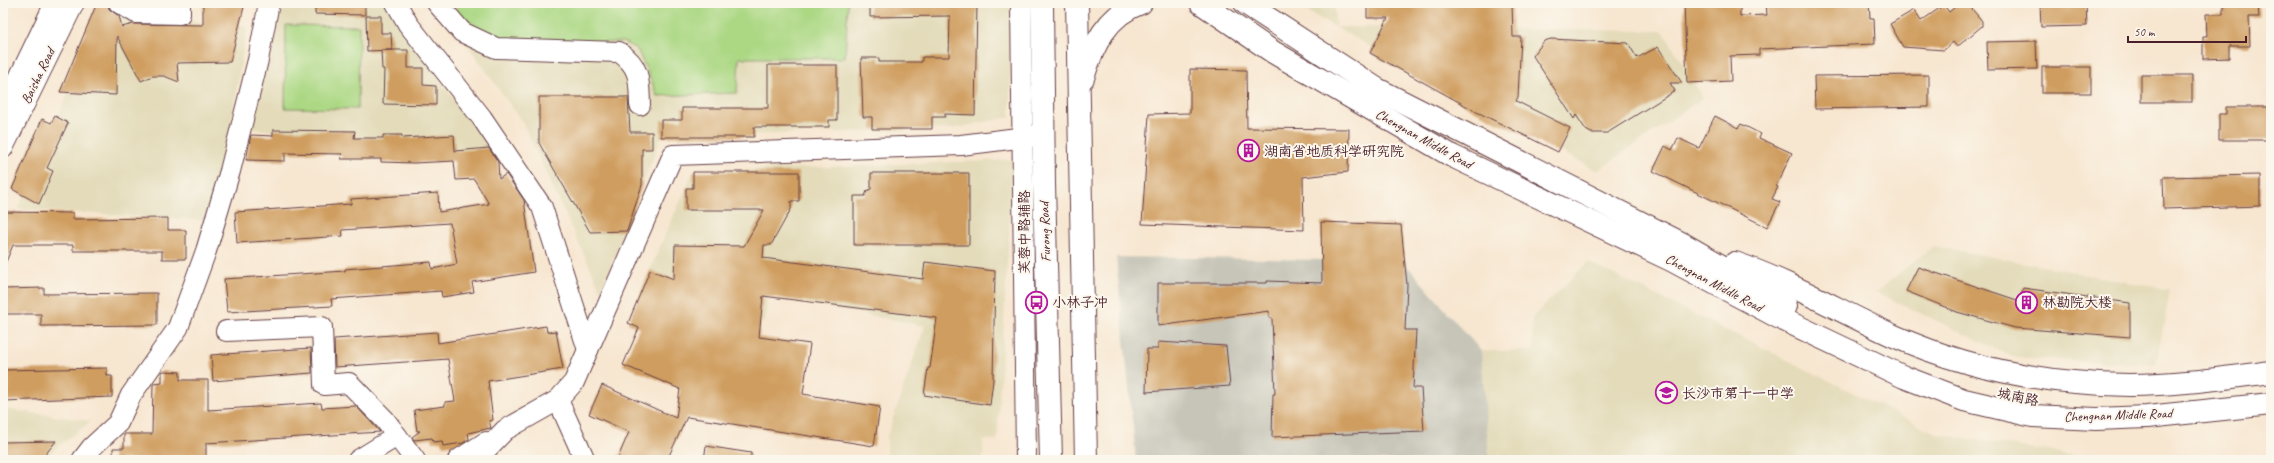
<svg xmlns="http://www.w3.org/2000/svg" width="2274" height="463" font-family="Caveat,'LXGW WenKai TC',sans-serif">
	<style>
		.built { fill: #e3dbba }
		.industrial { fill: #c6c5b8 }
		.green { fill: #acd884; stroke: #7b7c58 }
		.building { fill: #cf9d5e }
		.lines { fill: none; stroke-linecap: round; stroke-linejoin: round }
		.minor-casing { stroke: #643d44; stroke-width: 22 }
		.major-casing { stroke: #643d44; stroke-width: 24 }
		.minor { stroke: #fff; stroke-width: 20 }
		.major { stroke: #fff; stroke-width: 22 }
		.labels { text-anchor: middle; dominant-baseline: central; stroke-width: 4; stroke-linejoin: round; paint-order: stroke }
		.street-label { font-size: 14px; fill: #4a1f2b; stroke: #fbf7ec }
		.poi-label { font-size: 14px; fill: #4a1f2b; stroke: #fbf7ec; text-anchor: start }
	</style>
	<rect width="100%" height="100%" fill="#fbf7ec"/>
	<filter id="ink" filterUnits="userSpaceOnUse"><feTurbulence type="fractalNoise" baseFrequency=".025" numOctaves="2"/><feDisplacementMap in="SourceGraphic" scale="8" xChannelSelector="R" yChannelSelector="G"/><feConvolveMatrix kernelMatrix="1 2 1 2 8 2 1 2 1" color-interpolation-filters="sRGB"/></filter>
	<filter id="wash" filterUnits="userSpaceOnUse"><feTurbulence type="fractalNoise" baseFrequency=".012" numOctaves="4" result="noise"/><feDisplacementMap in="SourceGraphic" scale="16" xChannelSelector="R" yChannelSelector="G"/><feGaussianBlur stdDeviation="0.9" result="paint"/><feColorMatrix in="noise" values="0 0 0 0 0 0 0 0 0 0 0 0 0 0 0 0 0 1.4 0 .05"/><feComposite in="paint" operator="in"/></filter>
	<g filter="url(#wash)">
		<rect width="100%" height="100%" fill="#f7e6d0"/>
		<g class="built">
			<path d="M272 3H385L498 161 241 127Z"/>
			<path d="M438 3H1011L1010 117 950 129 661 137 601 291 523 123Z"/>
			<path d="M1293 3H1335V27L1663 31 1703 98 1597 171 1335 27Z"/>
			<path d="M103 13 247 27 215 221 18 209Z"/>
			<path d="M1013 160 997 440H983V460H887V436L925 326 768 296 765 323 650 270 693 172Z"/>
			<path d="M1933 246 2170 290 2156 365 2013 357 1876 292Z"/>
			<path d="M1588 262 1937 434 2104 460H1485L1481 351H1533L1532 318Z"/>
			<path d="M3 409 91 421 41 460H3Z"/>
		</g>
		<path class="industrial" d="M1116 257 1403 261 1481 351 1489 460H1136Z"/>
		<g class="green">
			<path d="M457 3H848L845 58H739L737 93 657 96 651 79 637 49 623 42C568 43 501 54 457 15Z"/>
			<path d="M286 25 359 26 358 109 285 108Z"/>
		</g>
		<g id="blocks">
			<g class="building">
				<path d="M97 3H108L109 9 119 16 122 27 133 24 203 25V3H245L230 62 177 63 179 82 164 76H153L141 81 117 36 116 95 60 92Z"/>
				<path d="M315 3H365V15L315 14Z"/>
				<path d="M870 3H977L975 115 945 114V117H932V129H872V117H863L861 58H879V62H922V57H949L950 16 870 17Z"/>
				<path d="M1367 3H1512L1513 37H1521L1518 97 1516 101 1570 128 1558 152 1477 112 1370 53 1388 18H1367Z"/>
				<path d="M1684 3H1740V16L1767 15 1766 3H1869L1870 18H1874L1875 44 1759 49V55L1730 56 1731 81 1687 83Z"/>
				<path d="M1960 3H1967L1982 21V26L1957 47 1953 42 1944 50 1903 47 1890 24 1914 10 1921 21 1944 5 1949 12Z"/>
				<path d="M2040 3H2086L2087 26 2041 27Z"/>
				<path d="M2258 4 2259 17H2249L2250 46H2229V58L2203 59V36H2207L2206 14H2223V5Z"/>
				<path d="M366 16H381V33H391L392 50 367 51Z"/>
				<path d="M1551 39 1628 43 1637 58 1658 47 1682 83H1670L1675 91 1607 133H1591L1586 130 1576 115 1574 119 1533 56 1544 41Z"/>
				<path d="M2036 41 2037 69 1988 70 1987 42Z"/>
				<path d="M381 50H408V68H423V85L436 86V105L383 104 384 69H382Z"/>
				<path d="M768 65H837V120H829V127H754V137H661V120H682V108H768Z"/>
				<rect x="2042" y="67" width="49" height="26"/>
				<path d="M1190 69 1246 70 1247 128 1349 129 1348 172 1303 177 1304 230 1142 224 1149 114 1190 113Z"/>
				<path d="M1929 75V107L1815 109 1814 76Z"/>
				<rect x="2141" y="75" width="51" height="27"/>
				<path d="M539 97H628L630 132H652V149H642V185L627 231 590 232 539 143Z"/>
				<path d="M2226 107H2271V140H2219V114H2226Z"/>
				<path d="M55 116 68 123 47 168 53 171 39 204 12 189 42 119 51 123Z"/>
				<path d="M1715 116 1738 128 1741 124 1761 134 1759 138 1792 153 1776 186 1778 187 1772 199 1780 202 1767 227 1653 171 1665 146 1672 150 1678 138 1699 148Z"/>
				<path d="M273 130 355 131 354 138H383V135H402V138L454 135 455 151 489 148 498 162 499 179 506 174 524 200 534 272 472 282 474 292 442 297 441 291 331 299 332 306 227 312 224 279 345 271V269L431 262 432 269 457 264 450 223 342 230 343 236 237 243 235 212 351 204V199L438 193 439 212 489 204 474 179 456 180 454 161 414 163 381 162V159H341L342 154 285 153V161L246 160 251 135 273 136Z"/>
				<path d="M693 172H799V201H791V209L771 245H764L763 258 923 279 925 262 995 271 993 380 990 405 924 395 928 368H930L937 318 763 296 759 337 810 344 803 394 880 407 874 446 687 417 667 460H617L629 432 589 414 602 385 676 418 680 389 623 365 639 328 628 323 650 270 674 279 675 245 744 246 764 210H686V188H693Z"/>
				<path d="M871 173H969V245H854V196H865L867 191 871 189Z"/>
				<path d="M2260 175V206L2164 209 2163 177Z"/>
				<path d="M3 212 73 213V219L168 218V230H186V259H162V251H73V245H13L3 269Z"/>
				<path d="M1321 222 1401 225 1407 285 1405 330H1416L1413 388H1421L1424 431 1272 437 1273 394H1275L1272 318H1269V311L1158 326V283H1267V281L1322 283Z"/>
				<path d="M1918 267 2020 301 2023 288 2130 303V337L2015 328 1957 312 1906 291Z"/>
				<path d="M44 288V294L157 293V325L41 326V314H3V289Z"/>
				<path d="M546 326 547 332 556 331 563 369 488 381 493 420 489 421 491 428 468 433 469 439 463 443 443 446 442 441 433 442 432 438 414 440 412 437 420 431H417L414 410 445 406V402L455 401 448 359 335 367 334 339 437 332 438 343Z"/>
				<path d="M1158 342 1226 346 1230 386 1146 392 1147 349H1158Z"/>
				<path d="M311 348 312 373 213 381 211 355Z"/>
				<path d="M107 368V376H112V397L3 401V370Z"/>
				<path d="M162 371 180 372V380H208V410L321 403 322 408 356 406 380 432 206 443V460H161V458L113 460V448H124V434H152L153 384 162 383Z"/>
				<path d="M56 441 41 460H3V442Z"/>
				<path d="M706 446 751 453V460H704Z"/>
			</g>
		</g>
	</g>
	<g filter="url(#ink)">
		<use href="#blocks" fill-opacity="0" stroke="#643d44" stroke-width="1"/>
		<g class="lines">
			<defs>
				<g id="minor">
					<path d="M119 3 136 13 180 14V3"/>
					<path d="M396 3 408 24 482 118 542 207 588 350"/>
					<path d="M437 3 462 32 496 48 619 52C641 67 639 81 640 105"/>
					<path d="M1021 3 1026 460"/>
					<path d="M3 111 55 3"/>
					<path d="M3 148 74 3"/>
					<path d="M226 331 322 327 324 385 349 383 385 420 415 460"/>
					<path d="M558 400 585 460"/>
					<path d="M82 460 92 447 118 423 131 395 178 328 206 251 230 171 258 60 269 3"/>
					<path d="M358 460 397 436"/>
					<path d="M458 460 486 442"/>
					<path d="M476 460 505 430 558 400 574 382 673 155 961 145 1043 135"/>
				</g>
				<g id="major">
					<path d="M1042 3 1044 184 1051 460"/>
					<path d="M1077 3 1086 460"/>
					<path d="M1201 3 1273 52 1452 156 1671 260 1778 317 1904 377 1964 400 2033 416 2096 419 2147 417 2271 404"/>
					<path d="M1245 3 1377 89 1683 244 1737 275 1786 306"/>
					<path d="M1083 78C1093 45 1107 15 1141 3"/>
					<path d="M1735 263C1791 282 1841 312 1894 336 1968 369 2049 384 2129 385 2176 385 2224 378 2271 372"/>
				</g>
			</defs>
			<use href="#minor" class="minor-casing"/>
			<use href="#major" class="major-casing"/>
			<use href="#minor" class="minor"/>
			<use href="#major" class="major"/>
		</g>
	</g>
	<defs>
		<symbol id="building-ring" viewBox="-11 -11 22 22"><circle r="9.5" fill="#fbf7ec" stroke="#b5179e" stroke-width="1.5"/><path d="M-4-6H4V6H1V3H-1V6H-4ZM-2.5-4.3h1.7v1.8h-1.7ZM.8-4.3h1.7v1.8H.8ZM-2.5-1h1.7V.8h-1.7ZM.8-1h1.7V.8H.8Z" fill="#b5179e"/></symbol>
		<symbol id="bus-ring" viewBox="-11 -11 22 22"><circle r="9.5" fill="#fbf7ec" stroke="#b5179e" stroke-width="1.5"/><path d="M-5-6H5V4H4V6H2V4H-2V6H-4V4H-5ZM-3.5-4V0h7V-4ZM-3.5 1.2v1.5H-2V1.2ZM2 1.2v1.5H3.5V1.2Z" fill="#b5179e"/></symbol>
		<symbol id="school-ring" viewBox="-11 -11 22 22"><circle r="9.5" fill="#fbf7ec" stroke="#b5179e" stroke-width="1.5"/><path d="M0-5L7-2L0 1L-7-2ZM-4 1L0 2.5L4 1V4Q0 6-4 4Z" fill="#b5179e"/></symbol>
	</defs>
	<g fill-rule="evenodd">
		<use href="#building-ring" x="1236" y="138" width="25" height="25"/>
		<use href="#bus-ring" x="1024" y="290" width="25" height="25"/>
		<use href="#building-ring" x="2014" y="290" width="25" height="25"/>
		<use href="#school-ring" x="1654" y="380" width="25" height="25"/>
	</g>
	<g class="labels">
		<g class="street-label">
			<text transform="translate(38 76) rotate(-64)">Baisha Road</text>
			<text transform="translate(1424 139) rotate(29)">Chengnan Middle Road</text>
			<text transform="translate(1024 232) rotate(-90)">芙蓉中路辅路</text>
			<text transform="translate(1045 232) rotate(-92)">Furong Road</text>
			<text transform="translate(1714 283) rotate(28)">Chengnan Middle Road</text>
			<text transform="translate(2018 397) rotate(12)">城南路</text>
			<text transform="translate(2118 415) rotate(-2)">Chengnan Middle Road</text>
		</g>
		<g class="poi-label">
			<text x="1264" y="151">湖南省地质科学研究院</text>
			<text x="1052" y="302">小林子冲</text>
			<text x="2042" y="302">林勘院大楼</text>
			<text x="1682" y="393">长沙市第十一中学</text>
		</g>
	</g>
	<rect width="2274" height="463" fill="none" stroke="#fbf7ec" stroke-width="16"/>
	<path d="M2128 36v6h118v-6" fill="none" stroke="#4a1f2b" stroke-width="2"/>
	<text x="2134" y="36" font-size="12" fill="#4a1f2b" stroke="#fbf7ec" stroke-width="3" paint-order="stroke">50 m</text>
</svg>
